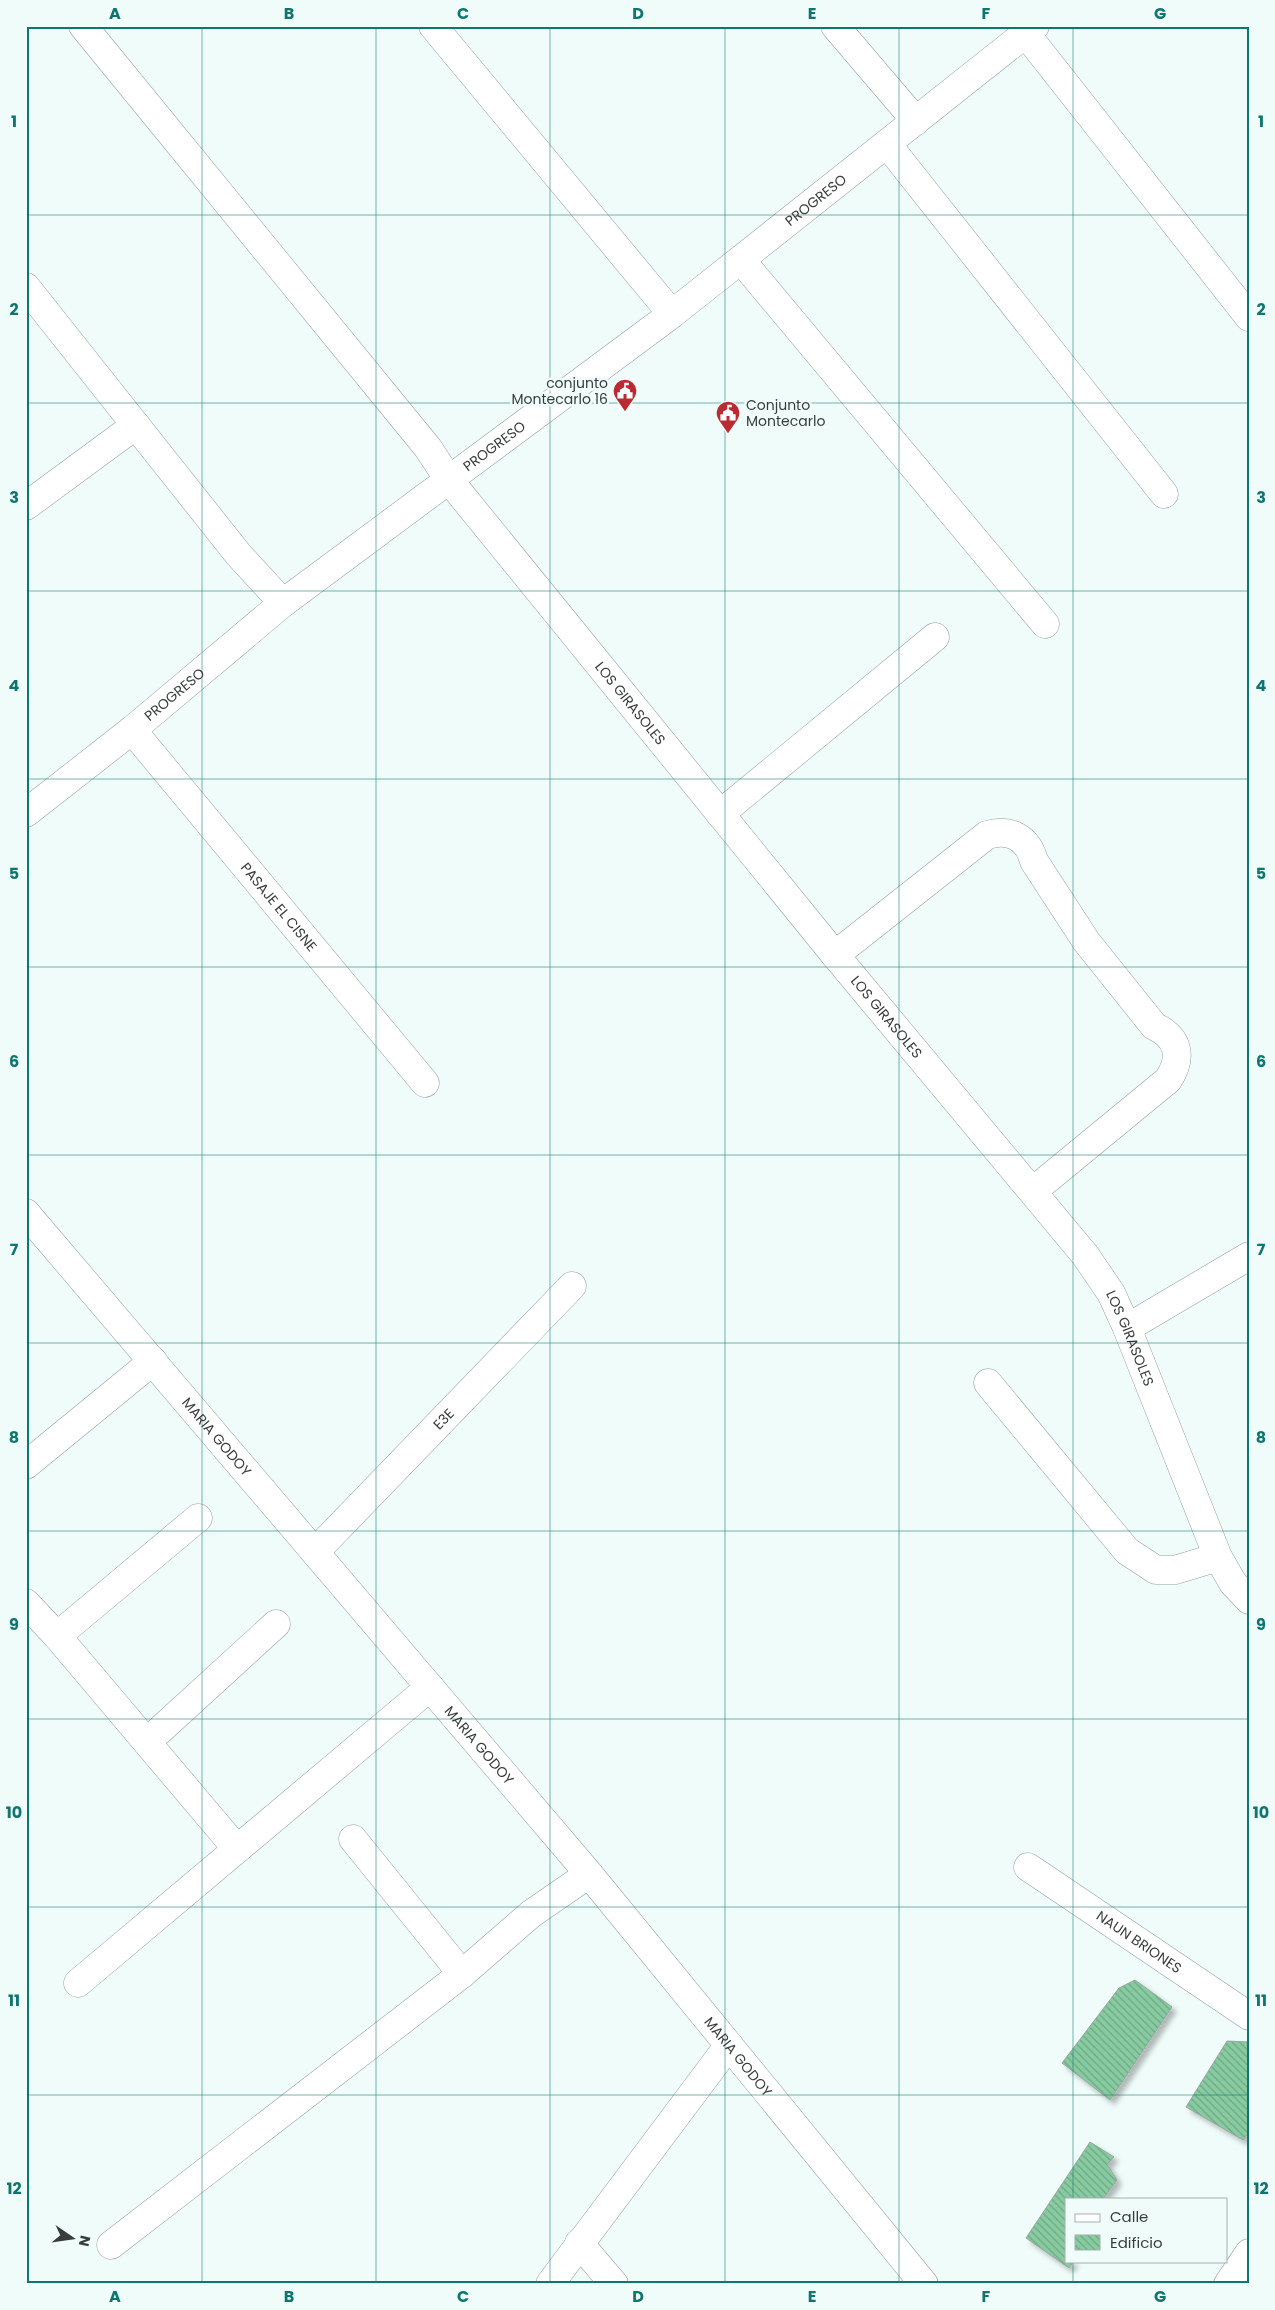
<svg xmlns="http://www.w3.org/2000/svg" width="1275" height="2310" font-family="Poppins,sans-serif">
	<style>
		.building { fill: url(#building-back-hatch); stroke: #9ba49e; filter: url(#shadow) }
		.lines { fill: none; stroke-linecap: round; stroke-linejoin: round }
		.minor-casing { stroke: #939f9e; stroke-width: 29 }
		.minor { stroke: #fff; stroke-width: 28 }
		.grid { fill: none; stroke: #0f766e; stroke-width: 1; stroke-opacity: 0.55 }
		.labels { text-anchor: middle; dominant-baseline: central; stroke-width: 5; stroke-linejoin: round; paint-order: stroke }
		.street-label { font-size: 14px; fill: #383d3c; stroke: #effcfa }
		.poi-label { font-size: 14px; fill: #383d3c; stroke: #effcfa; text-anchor: end }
		.neatline { fill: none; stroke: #0f766e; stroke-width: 2 }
		.grid-label { font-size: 16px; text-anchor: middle; font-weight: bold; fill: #0f766e }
	</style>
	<defs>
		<pattern id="building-back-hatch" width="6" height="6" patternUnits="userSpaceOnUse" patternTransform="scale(1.25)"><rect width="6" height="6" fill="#87cba1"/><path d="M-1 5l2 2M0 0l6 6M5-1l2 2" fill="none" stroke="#6fa684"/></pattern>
		<filter id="shadow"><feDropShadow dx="4.5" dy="4.5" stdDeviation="2.5" flood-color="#0004"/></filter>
	</defs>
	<rect width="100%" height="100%" fill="#effcfa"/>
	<g class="building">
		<path d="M1135 1980 1172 2007 1110 2100 1062 2063 1119 1988Z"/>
		<path d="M1227 2041 1249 2042V2132L1243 2140 1186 2107Z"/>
		<path d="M1090 2142 1114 2157 1107 2164 1117 2180 1103 2199H1066V2261H1074L1069 2268 1026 2238Z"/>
	</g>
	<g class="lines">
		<defs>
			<g id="minor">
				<path id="s1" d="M83 26 428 448 449 480 835 955 1085 1255 1111 1293 1127 1328 1218 1557 1233 1583 1249 1600"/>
				<path d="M433 26 672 314"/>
				<path d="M835 26 916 121"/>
				<path d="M1026 34 1249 317"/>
				<path d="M887 144 1164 494"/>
				<path d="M741 260 1045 624"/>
				<path d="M26 287 238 554 283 603"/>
				<path d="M26 506 136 425"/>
				<path id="s2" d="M132 730 425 1083"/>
				<path id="s3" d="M26 813 132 730 283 603 672 314 1035 26"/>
				<path d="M720 814 935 637"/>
				<path d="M835 955 987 835C1010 828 1028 838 1034 861L1086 941 1154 1026C1179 1038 1183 1057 1168 1080L1033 1191"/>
				<path id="s4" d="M26 1213 589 1874 924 2284"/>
				<path d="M1127 1328 1249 1256"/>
				<path d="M988 1383 1127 1551 1156 1570H1175L1218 1557"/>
				<path d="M26 1465 153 1361"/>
				<path id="s5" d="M315 1552 572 1286"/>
				<path d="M26 1603 57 1636 237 1849"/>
				<path d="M57 1636 198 1518"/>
				<path d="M147 1742 276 1624"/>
				<path d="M353 1839 462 1974"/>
				<path id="s6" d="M1028 1867 1249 2016"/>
				<path d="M78 1983 430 1687"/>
				<path d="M579 2243 614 2284"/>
				<path d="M111 2245 462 1974 531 1914 589 1874"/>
				<path d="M550 2284 729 2045"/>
				<path d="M1228 2284 1249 2253"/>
			</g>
		</defs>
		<use href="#minor" class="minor-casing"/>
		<use href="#minor" class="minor"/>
	</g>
	<path class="grid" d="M202 26V2284M376 26V2284M550 26V2284M725 26V2284M899 26V2284M1073 26V2199M26 215H1249M26 403H1249M26 591H1249M26 779H1249M26 967H1249M26 1155H1249M26 1343H1249M26 1531H1249M26 1719H1249M26 1907H1249M26 2095H1249M1073 2261V2284"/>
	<defs>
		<symbol id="civic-pin" viewBox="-11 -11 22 30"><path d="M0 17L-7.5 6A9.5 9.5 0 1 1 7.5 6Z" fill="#bb2a33" stroke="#effcfa"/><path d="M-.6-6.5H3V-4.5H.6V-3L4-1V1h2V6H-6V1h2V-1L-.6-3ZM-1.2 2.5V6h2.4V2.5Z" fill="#fff"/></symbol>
	</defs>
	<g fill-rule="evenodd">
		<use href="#civic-pin" x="611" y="377" width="28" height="38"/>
		<use href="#civic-pin" x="714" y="399" width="28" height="38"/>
	</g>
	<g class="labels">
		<g class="street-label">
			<text stroke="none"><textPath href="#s3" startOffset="1000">PROGRESO</textPath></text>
			<text stroke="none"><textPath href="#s3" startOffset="595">PROGRESO</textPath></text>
			<text stroke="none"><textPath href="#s3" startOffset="190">PROGRESO</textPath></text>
			<text stroke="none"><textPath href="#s1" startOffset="871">LOS GIRASOLES</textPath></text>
			<text stroke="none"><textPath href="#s2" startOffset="230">PASAJE EL CISNE</textPath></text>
			<text stroke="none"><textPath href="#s1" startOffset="1276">LOS GIRASOLES</textPath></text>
			<text stroke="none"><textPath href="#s1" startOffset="1681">LOS GIRASOLES</textPath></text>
			<text stroke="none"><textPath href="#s5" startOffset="185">E3E</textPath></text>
			<text stroke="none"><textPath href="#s4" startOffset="294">MARIA GODOY</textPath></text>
			<text stroke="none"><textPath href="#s4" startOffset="699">MARIA GODOY</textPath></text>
			<text stroke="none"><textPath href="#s6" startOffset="134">NAUN BRIONES</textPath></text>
			<text stroke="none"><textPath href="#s4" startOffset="1104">MARIA GODOY</textPath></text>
		</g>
		<g class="poi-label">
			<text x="608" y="383">conjunto<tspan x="608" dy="16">Montecarlo 16</tspan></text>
			<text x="746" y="405" text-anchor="start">Conjunto<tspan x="746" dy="16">Montecarlo</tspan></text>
		</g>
	</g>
	<rect width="1275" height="2310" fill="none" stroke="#effcfa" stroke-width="55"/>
	<rect x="1065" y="2198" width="162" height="65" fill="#effcfa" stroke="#a6b0ae"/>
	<rect x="1075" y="2214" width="25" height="8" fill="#ffffff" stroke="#a6b0ae"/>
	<text x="1110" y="2222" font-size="15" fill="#383d3c">Calle</text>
	<rect x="1075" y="2235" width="25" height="15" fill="url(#building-back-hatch)" stroke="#a6b0ae"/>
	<text x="1110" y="2248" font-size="15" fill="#383d3c">Edificio</text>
	<g transform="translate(72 2238) rotate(103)" stroke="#effcfa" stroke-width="4" paint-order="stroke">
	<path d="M0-4L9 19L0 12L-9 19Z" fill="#383d3c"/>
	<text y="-8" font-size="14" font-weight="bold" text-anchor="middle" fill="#383d3c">N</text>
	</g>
	<rect x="28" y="28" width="1220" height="2254" class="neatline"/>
	<g class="grid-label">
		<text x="115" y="19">A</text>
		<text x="289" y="19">B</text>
		<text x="463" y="19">C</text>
		<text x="638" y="19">D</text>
		<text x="812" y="19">E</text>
		<text x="986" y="19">F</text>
		<text x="1160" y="19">G</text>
		<text x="14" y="127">1</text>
		<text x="1261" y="127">1</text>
		<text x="14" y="315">2</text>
		<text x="1261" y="315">2</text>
		<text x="14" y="503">3</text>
		<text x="1261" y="503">3</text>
		<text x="14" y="691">4</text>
		<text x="1261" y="691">4</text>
		<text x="14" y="879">5</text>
		<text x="1261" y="879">5</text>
		<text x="14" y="1067">6</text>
		<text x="1261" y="1067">6</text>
		<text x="14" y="1255">7</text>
		<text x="1261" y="1255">7</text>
		<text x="14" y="1443">8</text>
		<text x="1261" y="1443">8</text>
		<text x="14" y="1630">9</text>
		<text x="1261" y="1630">9</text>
		<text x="14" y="1818">10</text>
		<text x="1261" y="1818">10</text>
		<text x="14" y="2006">11</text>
		<text x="1261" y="2006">11</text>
		<text x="14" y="2194">12</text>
		<text x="1261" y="2194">12</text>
		<text x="115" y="2302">A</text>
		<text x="289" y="2302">B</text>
		<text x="463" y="2302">C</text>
		<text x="638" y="2302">D</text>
		<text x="812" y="2302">E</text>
		<text x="986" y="2302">F</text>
		<text x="1160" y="2302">G</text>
	</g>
</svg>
